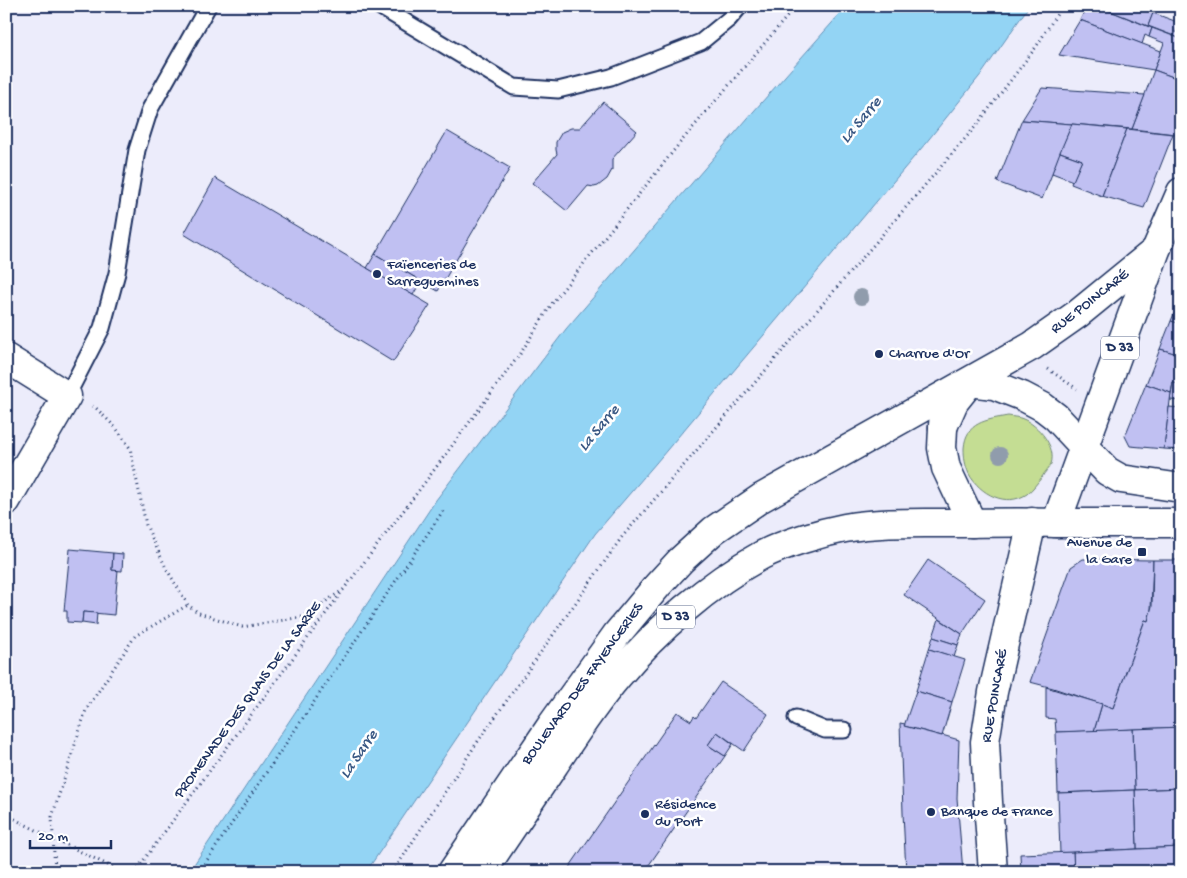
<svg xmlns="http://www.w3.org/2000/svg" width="1187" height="878" font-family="'Gochi Hand',sans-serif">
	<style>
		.green { fill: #c4dd93; stroke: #708678 }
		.water { fill: #93d4f4; stroke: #6392b8 }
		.building { fill: #c0c0f2; stroke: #1b2f5e }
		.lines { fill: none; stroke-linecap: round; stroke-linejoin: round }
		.lane-casing { stroke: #1b2f5e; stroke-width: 19 }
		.street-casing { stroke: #1b2f5e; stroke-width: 31 }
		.primary-casing { stroke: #1b2f5e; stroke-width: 31 }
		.path { stroke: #1b2f5e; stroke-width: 3; stroke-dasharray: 1 4; stroke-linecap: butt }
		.lane { stroke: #fff; stroke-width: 15 }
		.street { stroke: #fff; stroke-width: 28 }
		.primary { stroke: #fff; stroke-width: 28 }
		.path-bridge { stroke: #1b2f5e; stroke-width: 3; stroke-dasharray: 1 4; stroke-linecap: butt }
		.tree { fill: #909cac }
		.poi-dot { fill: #1b2f5e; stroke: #fff; stroke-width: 2 }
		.labels { text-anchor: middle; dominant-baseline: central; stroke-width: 5; stroke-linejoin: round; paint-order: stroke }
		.shield { fill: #fff; stroke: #5f6d8e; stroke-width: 1 }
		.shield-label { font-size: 14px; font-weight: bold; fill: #1b2f5e }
		.poi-label { font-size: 15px; fill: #1b2f5e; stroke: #fff; text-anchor: start }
		.street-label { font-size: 15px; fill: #1b2f5e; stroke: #fff }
		.water-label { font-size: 16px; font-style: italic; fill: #395884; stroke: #fff }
	</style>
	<rect width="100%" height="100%" fill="#ececfb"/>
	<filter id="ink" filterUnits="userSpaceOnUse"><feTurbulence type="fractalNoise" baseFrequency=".02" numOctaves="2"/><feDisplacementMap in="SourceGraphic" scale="10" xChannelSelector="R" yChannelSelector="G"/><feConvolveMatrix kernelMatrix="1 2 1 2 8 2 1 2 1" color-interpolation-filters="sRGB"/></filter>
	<g filter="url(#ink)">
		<path class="green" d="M1008 416C1013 417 1019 417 1023 419 1038 425 1057 447 1051 464 1049 468 1044 473 1042 477 1038 482 1032 490 1027 494 1006 508 980 494 969 474 965 465 964 458 964 448 966 422 986 420 1008 416Z"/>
		<path class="water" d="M847 6H1029L983 72 925 144 656 463 595 534 366 872H189L436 500 566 329 754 111Z"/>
		<g class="building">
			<path d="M1087 6H1098L1152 28 1149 37 1145 35 1142 44 1080 20Z"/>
			<path d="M1098 6H1156L1148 26Z"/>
			<path d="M1153 13 1180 23 1174 36 1148 26Z"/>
			<path d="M1080 20 1161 51 1154 70 1059 55Z"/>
			<path d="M1181 20V39L1174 36Z"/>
			<path d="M1152 28 1181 39V80L1154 70 1164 43 1149 37Z"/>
			<path d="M1154 70 1181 80V119L1175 134 1132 129Z"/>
			<path d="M1042 88 1145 95 1132 129 1022 120Z"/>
			<path d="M603 102 637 131 612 159V170L607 179 598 186 594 187 588 186 567 211 532 183 557 154 556 150V142L562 132 571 128H580Z"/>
			<path d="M1022 120 1072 124 1042 199 997 182Z"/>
			<path d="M1072 124 1127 129 1102 196 1071 184 1082 160 1060 152Z"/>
			<path d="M1127 129 1173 134 1144 208 1102 196Z"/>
			<path d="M447 131 510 168 438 291 375 254Z"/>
			<path d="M1060 152 1082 160 1073 181 1052 173Z"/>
			<path d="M215 178 430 305 393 362 184 234Z"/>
			<path d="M375 254 421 281 413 295 367 268Z"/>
			<path d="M1181 297V324L1171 321Z"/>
			<path d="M1171 321 1181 324 1180 355 1160 349Z"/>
			<path d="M1160 349 1181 355V384L1173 383 1171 393 1146 384Z"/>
			<path d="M1173 383 1181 384V401L1170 400Z"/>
			<path d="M1146 384 1171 393 1164 449 1130 446 1125 436Z"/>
			<path d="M1169 407 1181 408V450L1164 449Z"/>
			<path d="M70 549 113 553 112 570H118L114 615 83 612 82 623 67 622V611H64Z"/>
			<path d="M113 553 123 554 122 571 112 570Z"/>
			<path d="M1083 559 1153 560 1151 610 1148 621 1145 620 1113 708 1053 688 1030 682 1071 567Z"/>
			<path d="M928 560 985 599 962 634 904 595Z"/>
			<path d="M1153 560H1181V727L1094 731 1102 704 1113 708 1145 620 1148 621 1152 606Z"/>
			<path d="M83 612 97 613 96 625 82 623Z"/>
			<path d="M939 619 962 634 958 645 933 637Z"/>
			<path d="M933 637 958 645 954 657 929 649Z"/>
			<path d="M929 649 965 660 952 702 916 691Z"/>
			<path d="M721 682 768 714 744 751 717 732 708 745 725 756 644 872H566L677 712 691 721 694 716 696 718Z"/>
			<path d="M1046 687 1102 704 1094 731 1056 732 1055 719 1046 718Z"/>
			<path d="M916 691 952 702 942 736 904 726Z"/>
			<path d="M900 723 905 724 904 726 942 736V735L959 740 957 798 963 872H906L903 813Z"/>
			<path d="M1181 727V788L1135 790 1133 729Z"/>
			<path d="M1133 729 1135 790 1058 793 1056 732Z"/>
			<path d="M717 732 733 744 725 756 708 745Z"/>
			<path d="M1181 788V847L1137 849 1135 790Z"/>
			<path d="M1135 790 1137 849 1060 853 1058 793Z"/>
			<path d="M1181 847V872H1074L1073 852Z"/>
			<path d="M1073 852 1074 872H1021L1020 854Z"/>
		</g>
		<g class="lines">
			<defs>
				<g id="lane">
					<path d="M379 6 514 87 558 90 611 77 701 42 729 19 740 6"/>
					<path d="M67 396 102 328 117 273 137 150 150 109 208 6"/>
					<path d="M796 718 825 730H844"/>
				</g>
				<g id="street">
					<path d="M6 358 67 396 6 501"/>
					<path d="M1084 447 1107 471 1121 479 1181 488"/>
					<path d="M1056 523H1181"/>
					<path d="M993 872 988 802 985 742 993 692 1032 522"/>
				</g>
				<g id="primary">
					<path d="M944 408 942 448 946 468 972 523"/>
					<path d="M943 427 954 402 970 382 994 385 1022 396 1043 407 1056 417 1084 447"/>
					<path d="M452 872 551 726 617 634 658 585 681 560 714 530 761 498 1032 346 1079 313 1155 251"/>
					<path d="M482 872C506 836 530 801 554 765 574 735 594 704 618 676 656 630 709 584 762 555 786 543 819 533 845 528 878 522 913 523 947 523 983 523 1020 522 1056 523L1156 250 1181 192"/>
				</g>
			</defs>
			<use href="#lane" class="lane-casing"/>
			<use href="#street" class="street-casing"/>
			<use href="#primary" class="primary-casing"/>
			<g class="path">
				<path d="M1048 369 1077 389"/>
				<path d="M92 406 96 408 116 428 130 448 146 525 166 568 188 605 199 613 242 627 302 617 343 590 420 489 520 354 553 302 679 144 796 6"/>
				<path d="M6 814 22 823"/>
				<path d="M55 872 52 817 86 710 135 636 188 605"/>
				<path d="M135 872 341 593"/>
				<path d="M199 872 443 511"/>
				<path d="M393 872 474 747 622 537 976 126 1036 47 1062 6"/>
			</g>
			<use href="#lane" class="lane"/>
			<use href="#street" class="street"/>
			<use href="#primary" class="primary"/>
			<path class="path-bridge" d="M22 823 122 872"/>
		</g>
		<g class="tree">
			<circle cx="861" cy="297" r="8"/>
			<circle cx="1000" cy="455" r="8"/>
		</g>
	</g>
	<g class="poi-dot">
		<circle cx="377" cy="274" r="5"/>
		<circle cx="879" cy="354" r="5"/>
		<rect x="1137" y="547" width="10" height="10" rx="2.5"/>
		<circle cx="931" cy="812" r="5"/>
		<circle cx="645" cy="814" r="5"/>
	</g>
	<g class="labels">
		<g class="shield">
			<rect x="1101" y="336.5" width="38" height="23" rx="4"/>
			<rect x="657" y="605.5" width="38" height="23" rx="4"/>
		</g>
		<g class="shield-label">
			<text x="1120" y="348">D 33</text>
			<text x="676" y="617">D 33</text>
		</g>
		<g class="poi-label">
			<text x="387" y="265">Faïenceries de<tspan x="387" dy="17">Sarreguemines</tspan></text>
			<text x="889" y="354">Charrue d'Or</text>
			<text x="1132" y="543" text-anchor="end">Avenue de<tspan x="1132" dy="17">la Gare</tspan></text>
			<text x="655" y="805">Résidence<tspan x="655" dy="17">du Port</tspan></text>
			<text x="941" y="812">Banque de France</text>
		</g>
		<g class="street-label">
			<text transform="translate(1090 302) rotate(-38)">RUE POINCARÉ</text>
			<text transform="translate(583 684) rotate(-54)">BOULEVARD DES FAYENCERIES</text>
			<text transform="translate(995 696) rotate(-80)">RUE POINCARÉ</text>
			<text transform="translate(248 700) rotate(-54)">PROMENADE DES QUAIS DE LA SARRE</text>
		</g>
		<g class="water-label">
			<text transform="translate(862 121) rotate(-50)">La Sarre</text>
			<text transform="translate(600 429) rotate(-50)">La Sarre</text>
			<text transform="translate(360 755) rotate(-56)">La Sarre</text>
		</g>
	</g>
	<rect width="1187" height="878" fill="none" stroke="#fff" stroke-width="25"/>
	<rect x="12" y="12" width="1162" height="853" fill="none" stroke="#1b2f5e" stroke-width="2" filter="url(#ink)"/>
	<path d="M30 840v8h81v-8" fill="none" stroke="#1b2f5e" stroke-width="2.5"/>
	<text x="38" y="840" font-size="15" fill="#1b2f5e" stroke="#ffffff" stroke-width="4" paint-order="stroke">20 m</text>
</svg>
